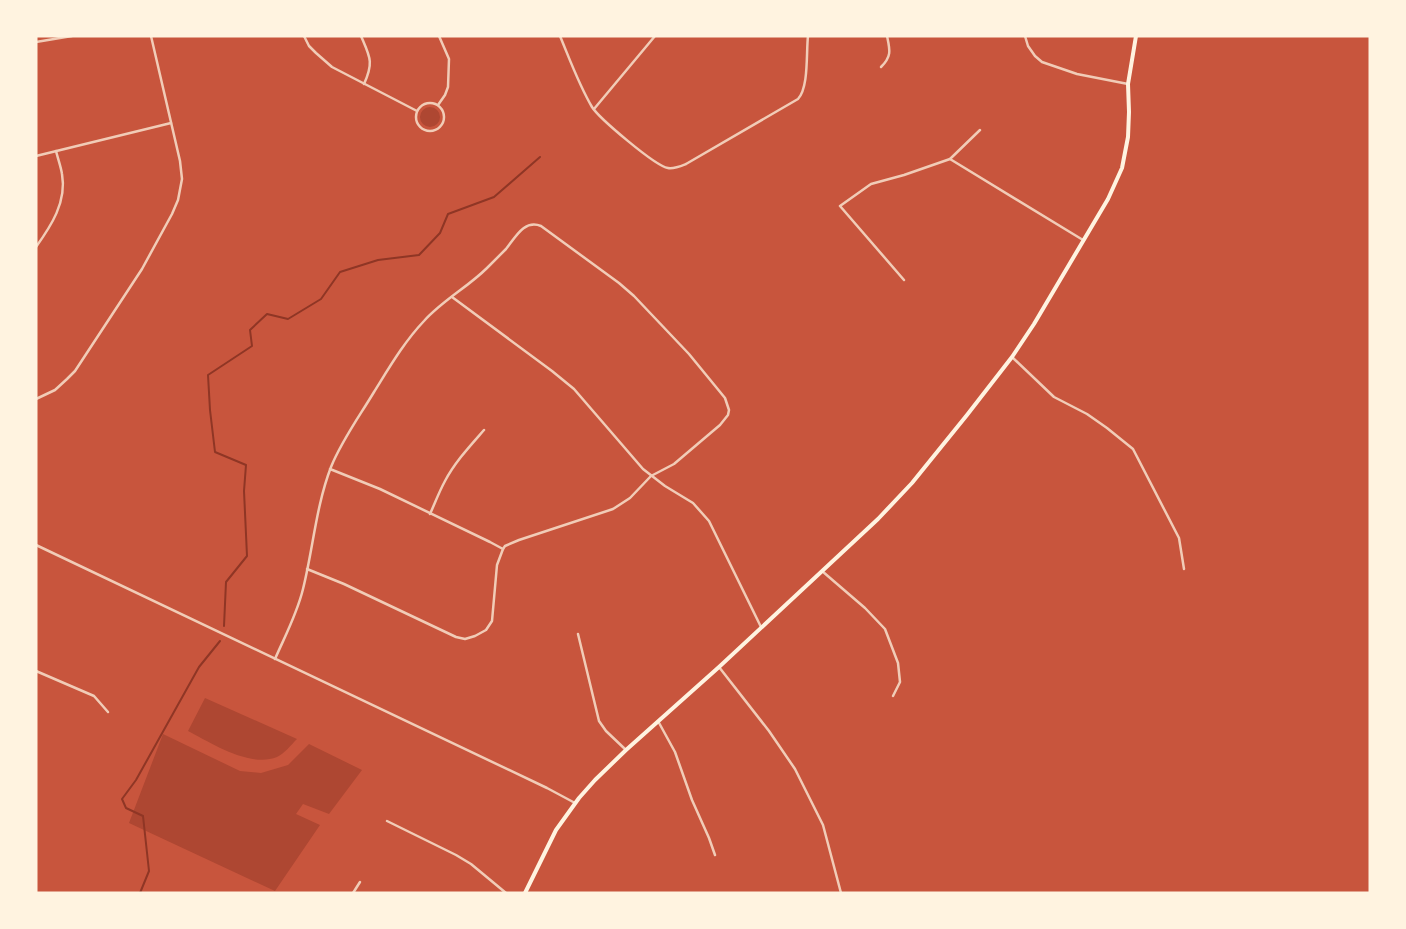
<svg xmlns="http://www.w3.org/2000/svg" width="1406" height="929" font-family="Roboto,sans-serif">
	<style>
		.green { fill: #ae4732 }
		.lines { fill: none; stroke-linecap: round; stroke-linejoin: round }
		.stream { stroke: #8f3625; stroke-width: 2 }
		.minor { stroke: #f1ccb7; stroke-width: 2.5 }
		.secondary { stroke: #fff3e0; stroke-width: 4 }
	</style>
	<rect width="100%" height="100%" fill="#c8553d"/>
	<g class="green">
		<circle cx="430" cy="117" r="10"/>
		<path d="M205 698 297 739C291 745 284 754 277 757 250 768 211 743 188 731Z"/>
		<path d="M163 734 240 771 261 773 288 765 309 744 362 770 329 814 303 804 296 814 320 825 275 891 129 823Z"/>
	</g>
	<g class="lines">
		<g class="stream">
			<path d="M224 626 226 582 247 556 244 491 246 465 215 452 210 410 208 375 252 346 250 330 267 314 288 319 321 299 340 272 378 260 419 255 440 233 448 214 494 197 540 157"/>
			<path d="M140 893 149 871 143 816 126 808 122 799 136 780 199 667 220 641"/>
		</g>
		<g class="minor">
			<path d="M304 36 309 46 316 53 332 67 417 111"/>
			<path d="M361 36C370 57 374 62 364 84"/>
			<path d="M560 36C570 60 579 85 592 107 599 118 655 166 668 168 674 169 681 166 686 164L798 99C809 87 806 53 808 36"/>
			<path d="M1025 36 1028 46 1035 56 1042 62 1077 74 1128 84"/>
			<path d="M36 42 72 36"/>
			<path d="M881 67C892 56 890 50 887 36"/>
			<circle cx="430" cy="117" r="14"/>
			<path d="M438 105 445 95 448 87 449 59 439 36"/>
			<path d="M594 109 655 36"/>
			<path d="M36 156 171 123"/>
			<path d="M950 159 1083 240"/>
			<path d="M36 247C51 226 67 202 62 174 61 167 58 159 56 151"/>
			<path d="M904 280 840 206 871 184 904 175 950 159 980 130"/>
			<path d="M452 297 552 371 574 389 643 469 665 486 693 503 709 521 761 627"/>
			<path d="M1012 357 1054 397 1087 414 1107 428 1133 449 1179 538 1184 569"/>
			<path d="M36 399 55 390 67 379 75 371 142 269 172 214 178 200 182 179 180 161 151 36"/>
			<path d="M430 514C435 503 439 492 445 481 455 462 470 446 484 430"/>
			<path d="M36 545 547 788 575 803"/>
			<path d="M307 569 344 584 456 637 465 639 475 636 486 630 492 621 497 565 503 549"/>
			<path d="M822 571 865 608 885 629 898 663 900 682 893 696"/>
			<path d="M578 634 599 721 606 731 626 750"/>
			<path d="M275 659C285 636 297 614 303 589 313 549 316 506 331 467 342 440 359 417 374 392 389 368 404 342 424 321 443 300 468 287 487 268 494 261 500 255 506 249 515 238 524 219 541 226L619 283 634 296 689 354 725 398 729 410 728 415 720 425 674 464 651 476 630 498 613 509 519 540 505 546 503 549 490 542 380 489 330 469"/>
			<path d="M719 667 769 731 795 769 823 825 841 893"/>
			<path d="M36 671 94 696 108 712"/>
			<path d="M658 721 675 752 692 800 709 838 715 855"/>
			<path d="M387 821 456 855 471 864 506 893"/>
			<path d="M353 893 360 882"/>
		</g>
		<path class="secondary" d="M525 893 556 830 579 798 595 780 626 750 719 667 878 519 912 483 967 415 1012 357 1034 324 1108 199 1122 168 1128 137 1129 112 1128 84 1136 36"/>
	</g>
	<rect width="1406" height="929" fill="none" stroke="#fff3e0" stroke-width="75"/>
</svg>
